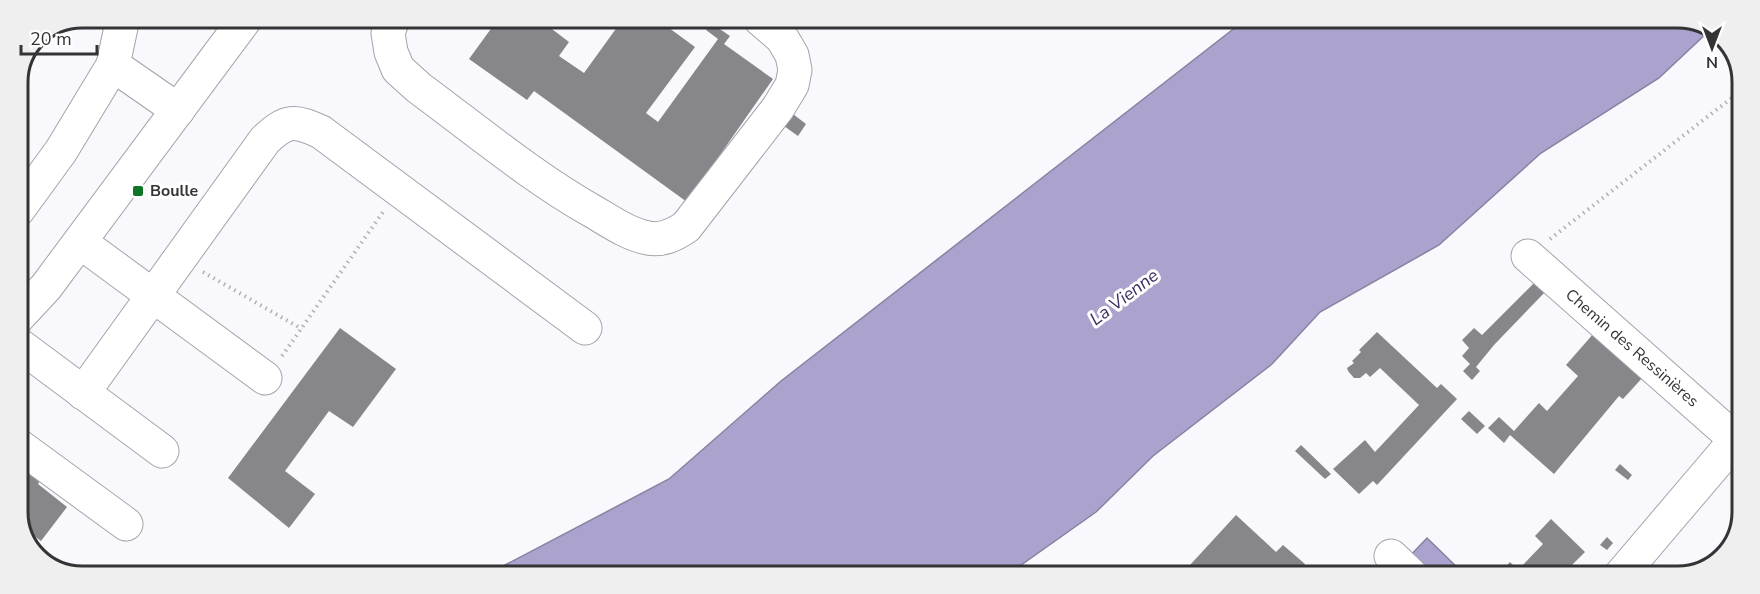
<svg xmlns="http://www.w3.org/2000/svg" width="1760" height="594" font-family="'Nunito Sans',sans-serif">
	<style>
		.water { fill: #aca2ce; stroke: #8881a0; stroke-width: 1.5 }
		.building { fill: #87868a }
		.lines { fill: none; stroke-linecap: round; stroke-linejoin: round }
		.minor-casing { stroke: #a4a3a8; stroke-width: 35 }
		.path { stroke: #b1b0b4; stroke-width: 4; stroke-dasharray: 1.5 4.5; stroke-linecap: butt }
		.minor { stroke: #fff; stroke-width: 33 }
		.poi-dot { fill: #0f7425; stroke: #fff; stroke-width: 2 }
		.labels { text-anchor: middle; dominant-baseline: central; stroke-width: 6; stroke-linejoin: round; paint-order: stroke }
		.poi-label { font-size: 16px; font-weight: bold; fill: #343436; stroke: #fff; text-anchor: start }
		.street-label { font-size: 16px; fill: #343436; stroke: #fff }
		.water-label { font-size: 18px; font-style: italic; fill: #3d2c62; stroke: #fff }
		.rim { fill: none; stroke: #343436; stroke-width: 3 }
	</style>
	<rect width="100%" height="100%" fill="#f9f8fd"/>
	<g class="water">
		<path d="M1245 20 1698 21 1710 30 1659 78 1541 153 1439 245 1320 312 1272 364 1153 456 1096 512 1007 575 488 574 669 479 781 381Z"/>
		<path d="M1427 538 1465 575H1426L1408 558Z"/>
	</g>
	<g class="building">
		<path d="M194 18H206L199 27 192 22Z"/>
		<path d="M498 19H547L544 23 569 42 559 56 584 73 623 19H669L665 25 695 47 646 113 658 122 718 39 706 30 711 23 730 36 724 44 773 79 687 202 534 91 527 100 469 59Z"/>
		<path d="M793 114 806 124 798 136 784 126Z"/>
		<path d="M1535 282 1546 291 1494 345 1476 367 1480 371 1472 380 1463 371 1470 364 1462 356 1469 348 1462 340 1474 328 1482 335Z"/>
		<path d="M340 328 396 369 353 427 329 411 285 471 315 494 289 528 228 478Z"/>
		<path d="M1377 332 1437 388 1441 384 1457 399 1377 485 1373 481 1359 494 1333 469 1365 440 1375 452 1419 405 1380 368 1370 377 1366 373 1360 378H1354L1348 371 1347 368 1354 363 1352 361 1361 352 1359 350Z"/>
		<path d="M1594 333 1644 376 1623 399 1619 396 1554 474 1510 435 1504 443 1488 428 1499 417 1514 431 1539 403 1547 411 1578 376 1566 365Z"/>
		<path d="M1469 411 1485 426 1477 434 1461 419Z"/>
		<path d="M1301 445 1331 474 1325 479 1295 451Z"/>
		<path d="M18 464 40 481 38 484 67 507 41 541 22 527 18 516Z"/>
		<path d="M1620 464 1632 475 1628 480 1615 470Z"/>
		<path d="M1236 515 1276 552 1283 545 1305 564 1295 575H1228L1217 565 1208 575H1201L1190 565Z"/>
		<path d="M1551 519 1585 552 1561 576H1497L1510 562 1518 570 1543 544 1535 536Z"/>
		<path d="M1607 537 1613 543 1607 550 1600 545Z"/>
	</g>
	<g class="lines">
		<defs>
			<g id="minor">
				<path d="M123 18 113 65 178 110"/>
				<path d="M393 19 388 33 391 52 398 69 419 88C476 130 532 177 594 212 611 222 628 234 648 238 662 241 674 235 686 227L778 108 792 85 795 70 792 55 782 38 760 19"/>
				<path d="M18 210 61 151 113 65"/>
				<path d="M80 242 265 378"/>
				<path d="M1528 256 1736 440"/>
				<path d="M18 317 46 287 246 18"/>
				<path d="M18 344 162 451"/>
				<path d="M83 393 265 140C287 119 295 120 321 132L585 328"/>
				<path d="M18 445 126 524"/>
				<path d="M1391 556 1411 575"/>
				<path d="M1620 576 1739 436"/>
			</g>
		</defs>
		<use href="#minor" class="minor-casing"/>
		<g class="path">
			<path d="M1550 239 1742 90"/>
			<path d="M203 272 302 329"/>
			<path d="M282 356 383 212"/>
		</g>
		<use href="#minor" class="minor"/>
	</g>
	<rect class="poi-dot" x="132" y="185" width="12" height="12" rx="3"/>
	<g class="labels">
		<g class="poi-label">
			<text x="150" y="191">Boulle</text>
		</g>
		<g class="street-label">
			<text transform="translate(1632 348) rotate(41)">Chemin des Ressinières</text>
		</g>
		<g class="water-label">
			<text transform="translate(1124 297) rotate(-37)">La Vienne</text>
		</g>
	</g>
	<path d="M0 0H1760V594H0ZM82 28H1678A54 54 0 0 1 1732 82V512A54 54 0 0 1 1678 566H82A54 54 0 0 1 28 512V82A54 54 0 0 1 82 28Z" fill="#efefef" fill-rule="evenodd"/>
	<path class="rim" d="M82 28H1678A54 54 0 0 1 1732 82V512A54 54 0 0 1 1678 566H82A54 54 0 0 1 28 512V82A54 54 0 0 1 82 28Z"/>
	<g transform="translate(1712 48) rotate(180)" stroke="#ffffff" stroke-width="4.5" paint-order="stroke">
	<path d="M0-4.5L10 22L0 15L-10 22Z" fill="#343436"/>
	<text y="-9" font-size="16" font-weight="bold" text-anchor="middle" fill="#343436">N</text>
	</g>
	<path d="M21 45v9h76v-9" fill="none" stroke="#343436" stroke-width="3"/>
	<text x="30" y="45" font-size="18" fill="#343436" stroke="#ffffff" stroke-width="4.5" paint-order="stroke">20 m</text>
</svg>
